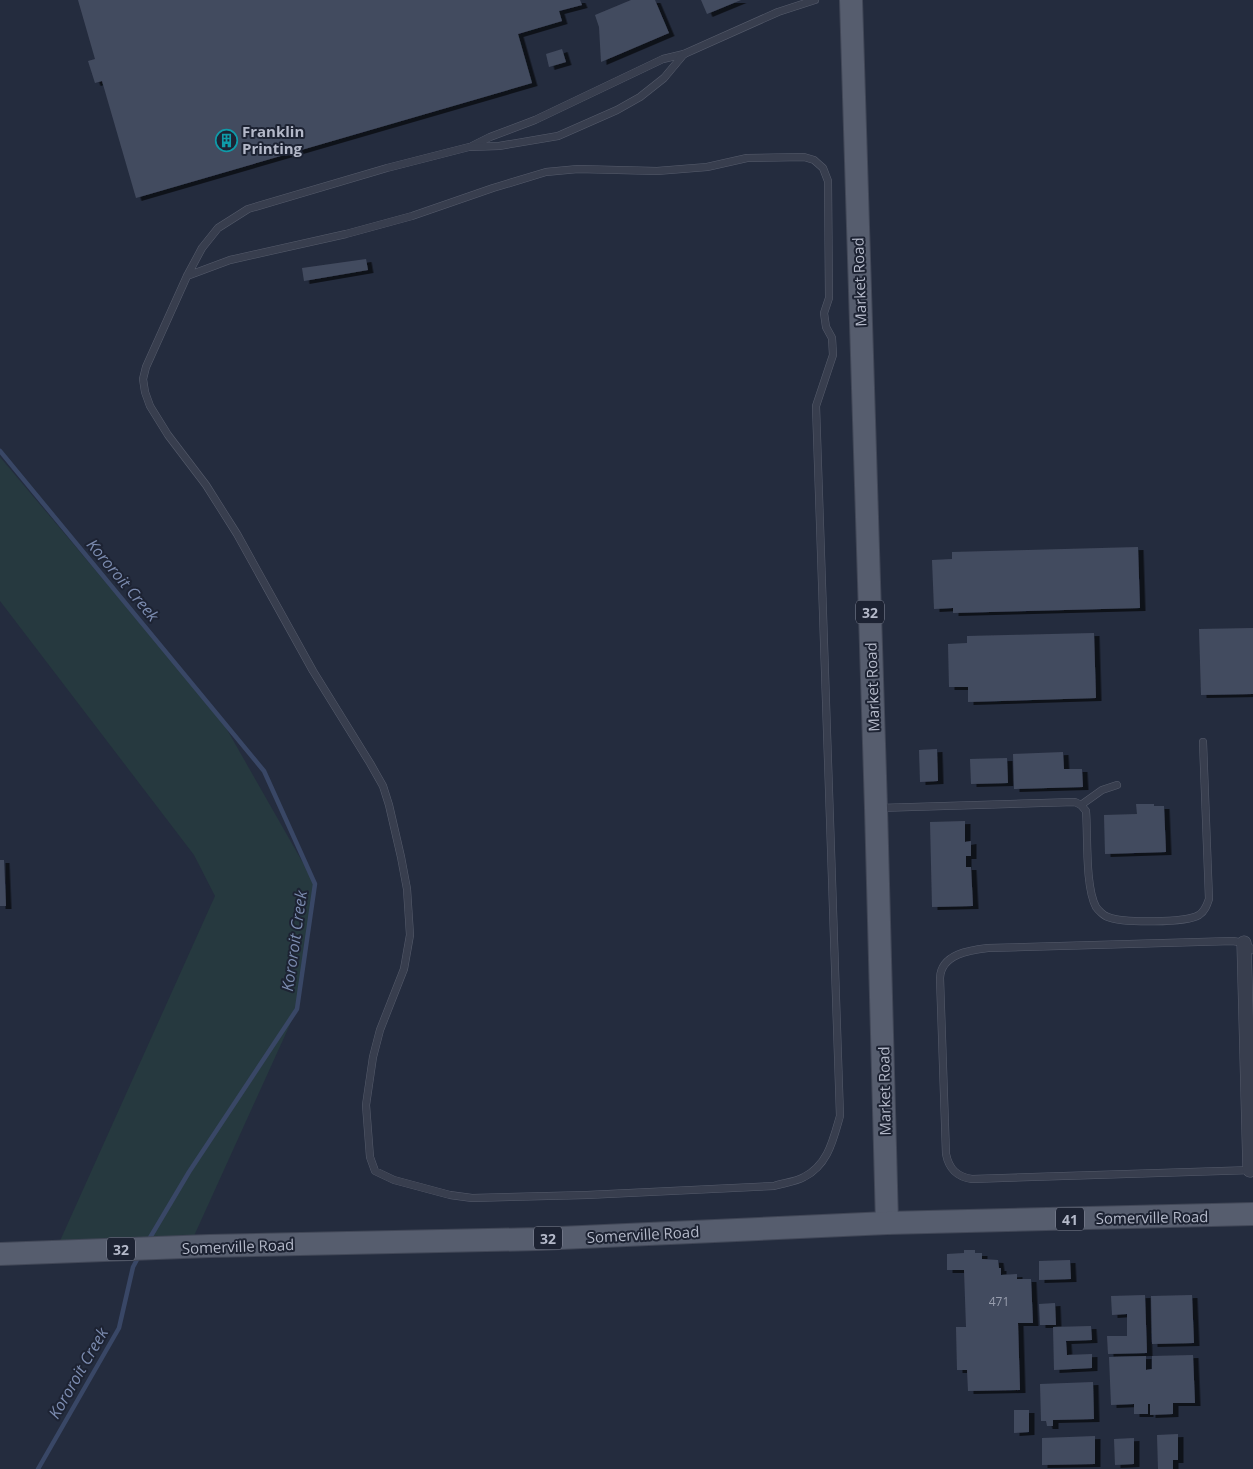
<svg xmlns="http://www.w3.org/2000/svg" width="1253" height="1469" font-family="'Open Sans',sans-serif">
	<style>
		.green { fill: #26393f }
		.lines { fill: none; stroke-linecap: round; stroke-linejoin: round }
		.stream { stroke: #394766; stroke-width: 4.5 }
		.building { fill: #434b5f; filter: url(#shadow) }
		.lane-casing { stroke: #565c6c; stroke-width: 8 }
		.street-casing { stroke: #565c6c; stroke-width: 15 }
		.primary-casing { stroke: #414757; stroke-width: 24 }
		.lane { stroke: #383e4e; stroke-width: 7 }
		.street { stroke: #383e4e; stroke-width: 14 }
		.primary { stroke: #565d6e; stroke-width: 22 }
		.labels { text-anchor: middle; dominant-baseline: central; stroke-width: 4; stroke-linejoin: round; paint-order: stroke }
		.number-label { font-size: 12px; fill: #989eae }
		.shield { fill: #1d2333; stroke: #878c9c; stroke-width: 1 }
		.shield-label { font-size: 14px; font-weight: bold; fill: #b4b9c9 }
		.poi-label { font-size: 15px; font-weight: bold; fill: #b4b9c9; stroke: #1d2333; text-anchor: start }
		.street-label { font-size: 15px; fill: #b4b9c9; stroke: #1d2333 }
		.water-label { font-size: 16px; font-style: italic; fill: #7c8cb0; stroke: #1d2333 }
	</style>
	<defs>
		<filter id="shadow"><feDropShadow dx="5.5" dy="3" stdDeviation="0" flood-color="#0009"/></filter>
	</defs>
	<rect width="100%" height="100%" fill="#242c3e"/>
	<path class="green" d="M0 457 221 719 315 884 297 1009 189 1247 55 1252 215 896 194 855 0 601Z"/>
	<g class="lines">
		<g class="stream">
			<path d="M0 451 264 771 315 884 297 1009 189 1172 148 1241"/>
			<path d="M38 1469 119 1328 133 1267 139 1256"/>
		</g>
	</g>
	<g class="building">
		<path d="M78 0H580L582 5 559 11 562 21 518 34 532 83 136 198 102 81 95 83 88 61 95 59Z"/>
		<path d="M631 0H655L669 33 601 62 599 27 595 15Z"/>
		<path d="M701 0H741L707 14Z"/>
		<path d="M562 49 566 62 549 67 546 54Z"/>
		<path d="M366 259 368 270 304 281 302 268Z"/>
		<path d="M1138 547 1140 608 953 613V608L934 609 932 560 952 559V552Z"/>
		<path d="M1253 628V694L1201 695 1199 629Z"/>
		<path d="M1094 633 1096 698 968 702V687H949L948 644 967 643V636Z"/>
		<path d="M937 749 938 781 920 782 919 750Z"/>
		<path d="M1063 752 1064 769H1082L1083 787 1014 789 1013 754Z"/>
		<path d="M1007 758 1008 783 971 784 970 759Z"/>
		<path d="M1136 804H1154V806H1164L1166 852 1105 854 1104 815 1137 814Z"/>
		<path d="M965 821V842L971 841V856H966V867H971L973 906 932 907 930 822Z"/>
		<path d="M0 860H4L6 906H0Z"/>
		<path d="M964 1250H975V1253H982V1259L998 1260 999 1268H1001V1275L1017 1274V1279H1031L1033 1323H1018L1020 1390 968 1391 967 1370H957L956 1327H966L964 1270H947V1254L964 1253Z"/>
		<path d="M1070 1260 1071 1279 1039 1280V1261Z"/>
		<path d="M1145 1295 1147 1353 1108 1354 1107 1336H1127V1314L1112 1315 1111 1296Z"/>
		<path d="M1192 1295 1194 1343 1152 1344 1151 1296Z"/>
		<path d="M1055 1303 1056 1325H1040L1039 1304Z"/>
		<path d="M1091 1326 1092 1340 1066 1341 1067 1355 1092 1354V1368L1054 1370 1053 1327Z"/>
		<path d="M1193 1355 1195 1403H1173V1414L1150 1415V1404H1148V1414H1134V1404L1111 1405 1109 1357 1146 1356V1370L1152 1369V1356Z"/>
		<path d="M1093 1382 1094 1419 1053 1420V1426H1047L1046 1421H1041L1040 1384Z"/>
		<path d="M1014 1410H1029V1432L1014 1433Z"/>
		<path d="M1178 1434V1460H1173V1469H1158L1157 1435Z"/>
		<path d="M1095 1436V1464L1042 1465V1438Z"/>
		<path d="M1134 1438V1464L1115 1465 1114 1439Z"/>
	</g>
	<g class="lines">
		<defs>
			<g id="lane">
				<path d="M472 146 490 137 535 120 663 59 684 54"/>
				<path d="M187 276 230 260 346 234 412 216 493 188 546 172 578 169 657 171 707 167 747 158 804 157 814 160 823 168 828 181 829 298 824 313 826 327 832 338 833 355 816 406 840 1116C833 1140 828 1165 804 1177 795 1182 783 1183 774 1186L587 1195 472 1198 450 1195 394 1180 375 1171 370 1157 366 1105 373 1057 380 1030 404 969 410 935 407 889 401 857 389 805 383 786 370 763 313 671 237 534 206 485 168 435 150 406 145 392 143 379 146 367 187 276 202 248 218 228 248 209 387 168 469 147 499 146 558 136 617 110 640 97 664 78 684 54 778 12 815 0"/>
				<path d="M1081 805 1102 790 1117 785"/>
				<path d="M879 808 1075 802 1081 805 1086 811C1088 835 1085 887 1096 907 1098 910 1104 916 1108 917 1122 923 1186 923 1199 915 1205 911 1207 905 1209 899L1203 742"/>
				<path d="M1253 1170 972 1179C957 1177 949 1169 946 1154L940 978C941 954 970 950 988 948L1233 941 1244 943 1253 950"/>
			</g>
			<path id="street" d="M1244 943 1250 1170"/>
			<g id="primary">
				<path d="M851 0 876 808 887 1223"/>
				<path d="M0 1254 209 1246 538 1239 887 1223 1253 1214"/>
			</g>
		</defs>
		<use href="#lane" class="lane-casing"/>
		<use href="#street" class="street-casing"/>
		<use href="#primary" class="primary-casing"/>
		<use href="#lane" class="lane"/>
		<use href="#street" class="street"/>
		<use href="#primary" class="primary"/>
	</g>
	<defs>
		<symbol id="building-ring" viewBox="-11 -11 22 22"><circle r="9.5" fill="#1d2333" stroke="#0f9aa8" stroke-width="1.5"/><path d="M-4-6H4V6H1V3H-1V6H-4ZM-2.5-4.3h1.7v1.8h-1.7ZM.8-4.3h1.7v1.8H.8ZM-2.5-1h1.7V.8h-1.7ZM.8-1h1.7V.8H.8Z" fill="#0f9aa8"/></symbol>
	</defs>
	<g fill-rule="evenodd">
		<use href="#building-ring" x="214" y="128" width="25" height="25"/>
	</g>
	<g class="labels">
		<g class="number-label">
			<text x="999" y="1301">471</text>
		</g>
		<g class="shield">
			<rect x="856" y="600.5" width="28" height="23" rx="4"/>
			<rect x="1056" y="1207.5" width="28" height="23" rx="4"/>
			<rect x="534" y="1226.5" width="28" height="23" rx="4"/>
			<rect x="107" y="1237.5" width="28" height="23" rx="4"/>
		</g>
		<g class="shield-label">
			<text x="870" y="612">32</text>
			<text x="1070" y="1219">41</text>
			<text x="548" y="1238">32</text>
			<text x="121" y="1249">32</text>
		</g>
		<g class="poi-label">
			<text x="242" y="131">Franklin<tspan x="242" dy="17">Printing</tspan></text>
		</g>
		<g class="street-label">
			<text transform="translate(859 282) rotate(-92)">Market Road</text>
			<text transform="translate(872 687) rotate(-92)">Market Road</text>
			<text transform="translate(884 1091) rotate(-91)">Market Road</text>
			<text transform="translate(1152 1217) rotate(-1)">Somerville Road</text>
			<text transform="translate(643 1234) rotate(-3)">Somerville Road</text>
			<text transform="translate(238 1246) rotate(-2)">Somerville Road</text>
		</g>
		<g class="water-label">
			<text transform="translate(123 580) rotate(50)">Kororoit Creek</text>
			<text transform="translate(294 941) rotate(-82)">Kororoit Creek</text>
			<text transform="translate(78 1373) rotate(-60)">Kororoit Creek</text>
		</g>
	</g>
</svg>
